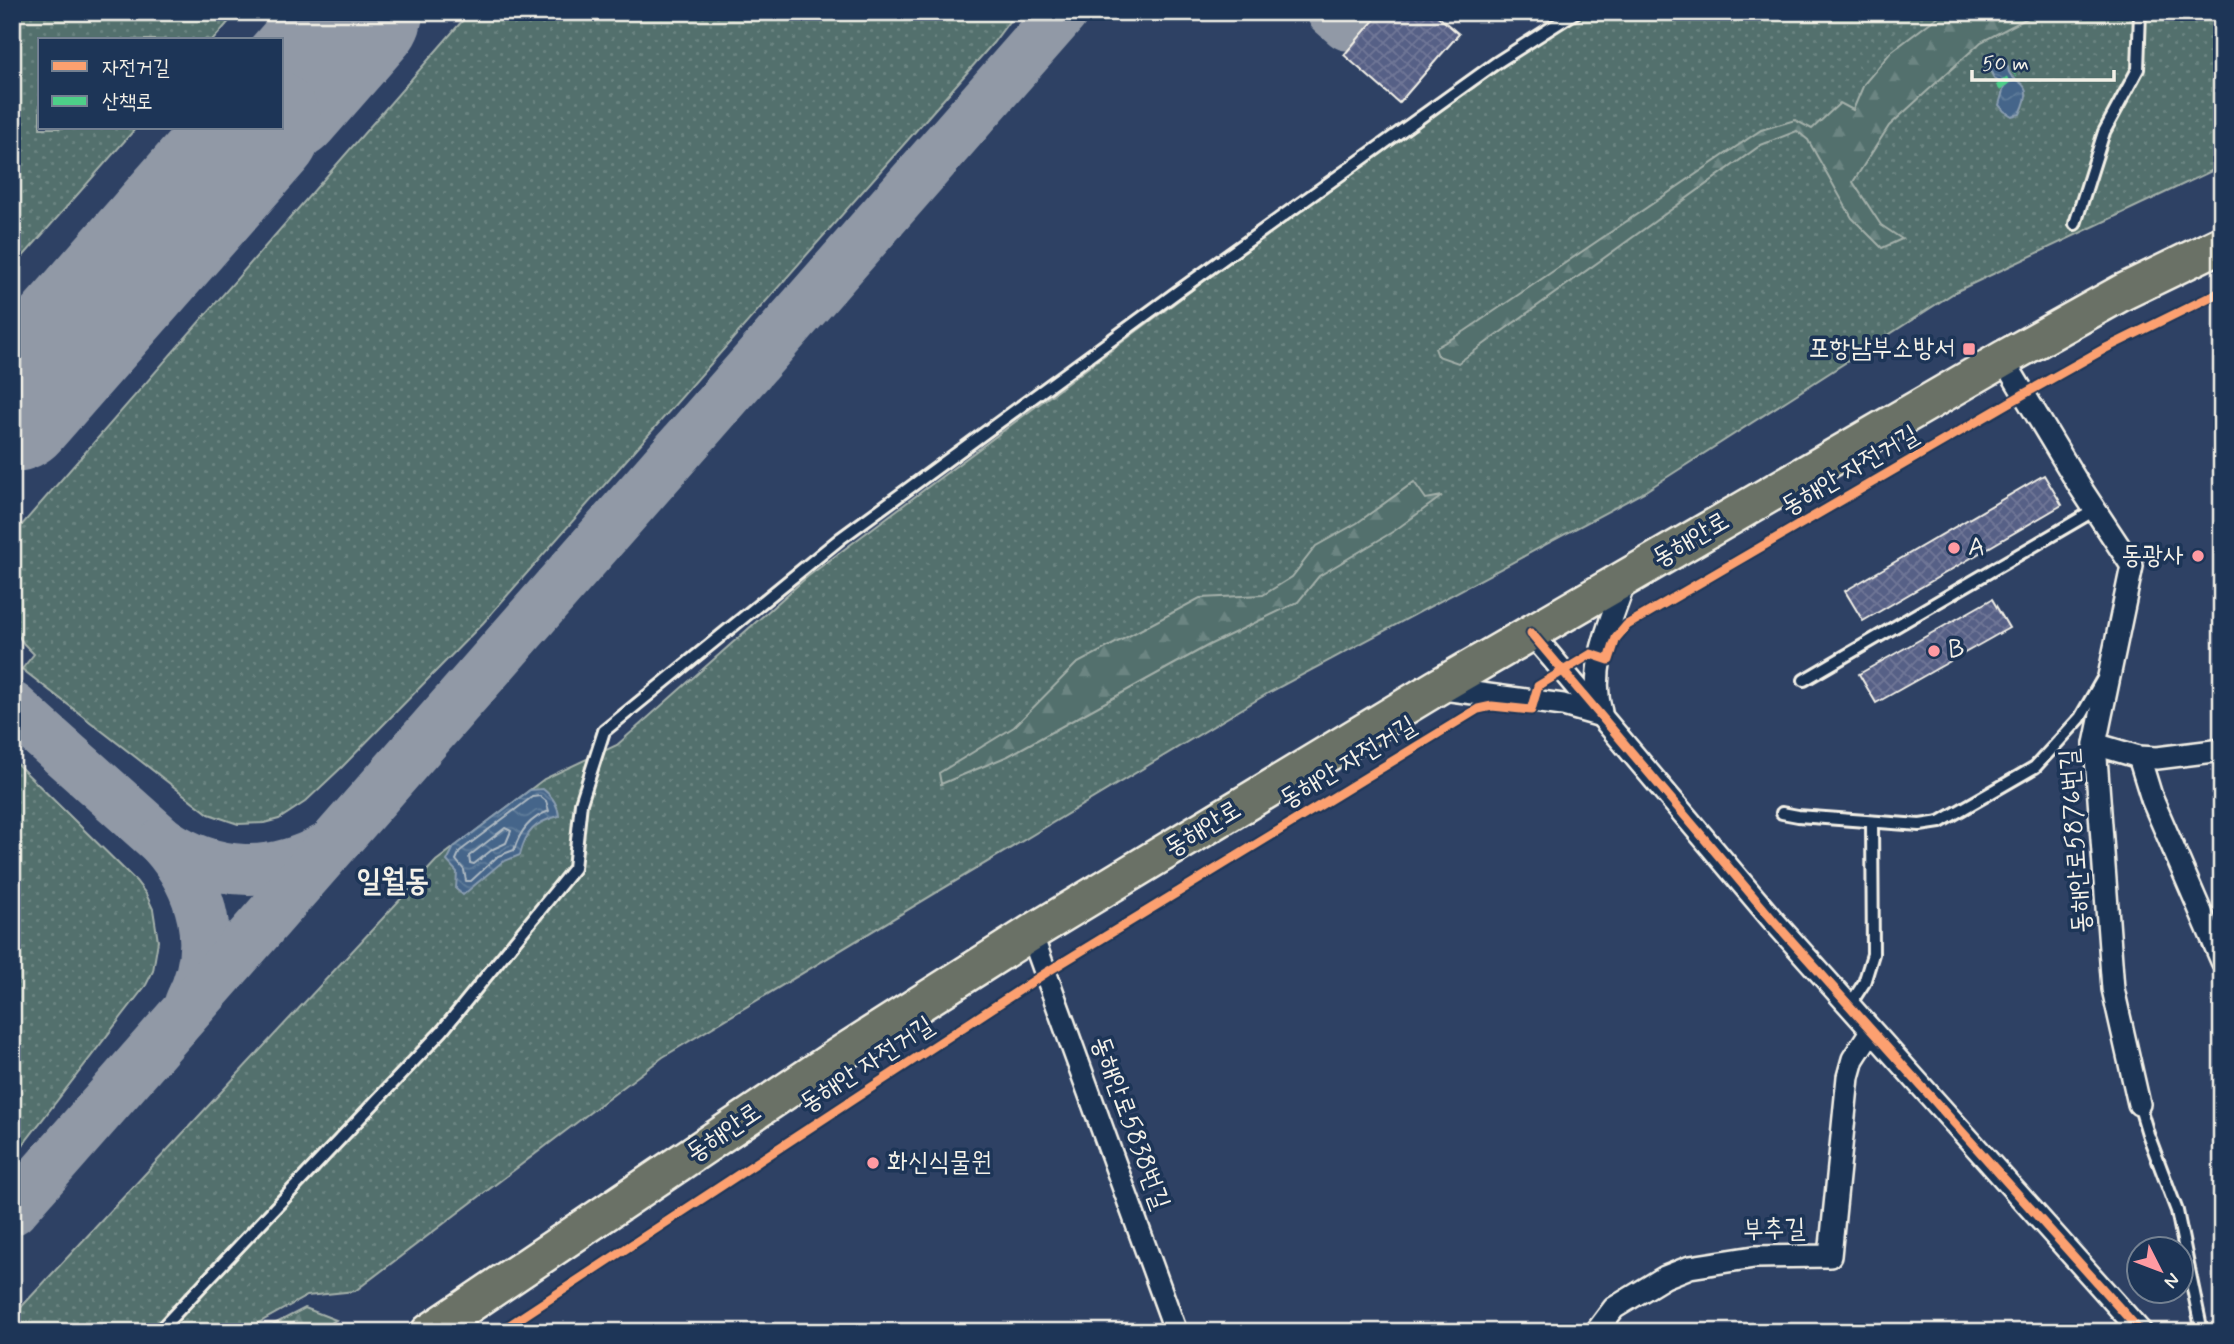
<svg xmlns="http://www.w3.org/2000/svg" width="2234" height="1344" font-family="Mynerve,'Poor Story',sans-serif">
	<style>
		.grass { fill: url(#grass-dots); stroke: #a4b0aa; stroke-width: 2 }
		.forest { fill: url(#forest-firs); stroke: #a4b0aa; stroke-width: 2 }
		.water { fill: url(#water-waves); stroke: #8a9db0; stroke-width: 2 }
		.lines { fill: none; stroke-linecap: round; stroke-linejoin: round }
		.shore { stroke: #aeb9c2; stroke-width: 2 }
		.taxiway { stroke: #9199a6; stroke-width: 51 }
		.runway { stroke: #9199a6; stroke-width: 128 }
		.building { fill: url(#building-cross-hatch); stroke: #f4f1e8; stroke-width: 2 }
		.service-casing { stroke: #f4f1e8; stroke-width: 16 }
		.minor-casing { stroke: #f4f1e8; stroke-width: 26 }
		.primary-casing { stroke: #f4f1e8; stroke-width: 40 }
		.service { stroke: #1d3557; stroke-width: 10 }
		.minor { stroke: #1d3557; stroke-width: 21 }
		.primary { stroke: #6a7166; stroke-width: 35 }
		.quiet { stroke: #4dcf88; stroke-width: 7; stroke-dasharray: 14 7; stroke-linecap: butt }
		.cycleway-casing { stroke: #1d3557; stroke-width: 13 }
		.cycleway { stroke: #fca06f; stroke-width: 9 }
		.poi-dot { fill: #ff9aa2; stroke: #1d3557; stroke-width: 2.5 }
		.labels { text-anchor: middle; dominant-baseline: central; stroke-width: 7; stroke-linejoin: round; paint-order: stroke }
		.poi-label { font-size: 26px; fill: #f4f1e8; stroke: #1d3557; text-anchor: start }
		.street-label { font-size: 26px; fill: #f4f1e8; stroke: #1d3557 }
		.quarter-label { font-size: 30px; font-weight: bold; fill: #f4f1e8; stroke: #1d3557 }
	</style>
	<defs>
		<pattern id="grass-dots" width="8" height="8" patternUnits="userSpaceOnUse" patternTransform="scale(1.75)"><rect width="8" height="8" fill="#53706d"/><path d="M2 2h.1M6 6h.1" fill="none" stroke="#6c8582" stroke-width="1.8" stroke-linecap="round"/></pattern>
		<pattern id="forest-firs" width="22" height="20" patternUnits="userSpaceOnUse" patternTransform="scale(1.75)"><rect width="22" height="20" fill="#53706d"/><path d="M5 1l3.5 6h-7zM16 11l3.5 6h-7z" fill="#6c8582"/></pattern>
		<pattern id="water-waves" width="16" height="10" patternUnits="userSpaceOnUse" patternTransform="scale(1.75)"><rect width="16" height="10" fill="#44658a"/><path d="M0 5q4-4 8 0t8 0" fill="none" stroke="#607c9a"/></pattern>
		<pattern id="building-cross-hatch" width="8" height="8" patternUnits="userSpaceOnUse" patternTransform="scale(1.75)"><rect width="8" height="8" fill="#576086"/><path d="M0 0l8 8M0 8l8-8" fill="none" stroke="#707797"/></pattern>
	</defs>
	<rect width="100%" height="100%" fill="#2e4164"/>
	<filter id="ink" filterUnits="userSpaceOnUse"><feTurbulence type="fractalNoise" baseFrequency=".0143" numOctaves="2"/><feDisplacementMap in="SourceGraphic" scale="14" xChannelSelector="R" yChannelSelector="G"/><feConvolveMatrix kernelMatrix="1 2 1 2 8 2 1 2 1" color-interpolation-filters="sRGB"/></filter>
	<g filter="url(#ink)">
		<g class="grass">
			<path d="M12 12H237L213 40H40V128H136L12 269Z"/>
			<path d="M470 12H1016L993 43 483 623 342 767 305 802 279 819 264 823 238 824 209 814 22 669 34 654 24 644 12 627V540L20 527Z"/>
			<path d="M1582 12H2222V166L1957 291 1644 492 1270 692 663 1057 355 1291 307 1296 242 1332H12V1317L436 861 544 779 617 745 807 577 1329 188Z"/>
			<path d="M12 759 136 881 146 894 153 909 158 941 153 971 146 985 12 1159Z"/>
		</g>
		<g class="forest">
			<path d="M1944 12H2039L1981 42 1889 126 1853 182 1881 225 1902 239 1882 248 1852 218 1808 140 1797 131 1761 145 1458 363 1438 356 1435 348 1465 331 1761 130 1795 120 1812 129 1840 103 1853 110 1864 84 1891 52Z"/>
			<path d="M1414 482 1426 499 1442 496 1394 531 1319 576 1298 602 1209 645 1008 756 941 784 939 773 1014 727 1076 664 1200 598 1263 595 1292 577 1316 546 1357 523Z"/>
			<path d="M305 1308 336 1320 317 1332H259Z"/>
		</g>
		<g class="water">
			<path d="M1992 61H2003L2008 66C2008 88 2039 74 2020 114L2012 116 2004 111 1999 105 2004 87C1994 79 1988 74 1992 61Z"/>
			<path d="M543 789C552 796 558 804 559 816 535 822 526 831 520 855L502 862 463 895 456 889 457 872 447 861 454 847 530 790Z"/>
		</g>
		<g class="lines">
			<g class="shore">
				<path d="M540 796 546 801 549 811C530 818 520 831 514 850L498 856 471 881H466L464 870 456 860 460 851 532 797Z"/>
				<path d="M505 828 511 831 506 843 493 849 474 864 470 863 469 856Z"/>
			</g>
			<g class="taxiway">
				<path d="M1332 12 1347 25"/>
				<path d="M12 707 163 842"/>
				<path d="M190 1002C219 946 203 887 163 842 215 877 273 878 327 848"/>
				<path d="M12 1210 1063 12"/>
			</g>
			<g class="runway">
				<path d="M282 100 359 12"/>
				<path d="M12 408 258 128"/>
			</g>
		</g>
		<g class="building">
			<path d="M1381 12H1433L1459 34 1399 103 1344 55Z"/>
			<path d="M2044 475 2062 505 1863 621 1845 591Z"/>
			<path d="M1992 599 2009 628 1876 703 1859 674Z"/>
		</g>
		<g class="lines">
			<defs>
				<g id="service">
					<path d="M2075 224 2104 132 2138 69 2140 12"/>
					<path d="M1804 680 2095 510"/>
					<path d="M1782 813 1798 816 1920 825 1940 822 2035 767 2080 718 2102 680"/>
					<path d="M1849 1006 1864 983 1873 954 1872 822"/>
					<path d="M2139 1104 2148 1134 2177 1211 2202 1332"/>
					<path d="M158 1332 442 1031 574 868 581 803 604 731 841 538 1177 292 1496 63 1576 12"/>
				</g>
				<g id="minor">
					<path d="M2003 359 2080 487 2132 566 2095 744 2113 989 2139 1104"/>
					<path d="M1531 633 1772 919 2141 1332"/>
					<path d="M1436 688 1563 705 1601 716"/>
					<path d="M1601 712C1588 666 1612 620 1626 578"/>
					<path d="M2095 744 2139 757 2157 758 2222 750"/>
					<path d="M2139 757 2152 799 2222 961"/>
					<path d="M1031 933 1176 1332"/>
					<path d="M1596 1332 1614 1308 1665 1277 1690 1267 1754 1257 1830 1256 1848 1077 1853 1059 1871 1031"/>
				</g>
				<path id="primary" d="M429 1332 844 1052 1031 933 1436 688 2003 359 2123 292 2222 244"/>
			</defs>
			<use href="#service" class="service-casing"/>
			<use href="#minor" class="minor-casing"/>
			<use href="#primary" class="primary-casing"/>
			<use href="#service" class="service"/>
			<use href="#minor" class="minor"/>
			<use href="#primary" class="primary"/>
			<path class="quiet" d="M1998 88 2015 74"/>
			<defs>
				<g id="cycleway">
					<path d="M1531 633 1772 919 2141 1332"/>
					<path d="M499 1332 1047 972 1478 709 1492 706 1531 710 1538 686 1591 654 1609 660 1616 638 1627 625 2024 394 2104 349 2222 291"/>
				</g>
			</defs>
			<use href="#cycleway" class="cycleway-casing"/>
			<use href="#cycleway" class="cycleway"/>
		</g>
	</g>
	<g class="poi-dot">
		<rect x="1962" y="342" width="14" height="14" rx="3.5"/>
		<circle cx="1954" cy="548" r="7"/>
		<circle cx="2198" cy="556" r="7"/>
		<circle cx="1934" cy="651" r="7"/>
		<circle cx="873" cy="1163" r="7"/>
	</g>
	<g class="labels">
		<g class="poi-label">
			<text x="1955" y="349" text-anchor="end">포항남부소방서</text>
			<text x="1968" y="548">A</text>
			<text x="2184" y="556" text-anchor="end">동광사</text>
			<text x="1948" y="651">B</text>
			<text x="887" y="1163">화신식물원</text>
		</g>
		<g class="street-label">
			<text transform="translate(1850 471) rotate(-30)">동해안 자전거길</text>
			<text transform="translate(1691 540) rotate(-30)">동해안로</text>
			<text transform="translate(1348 763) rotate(-31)">동해안 자전거길</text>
			<text transform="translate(1203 829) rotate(-31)">동해안로</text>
			<text transform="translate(2076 841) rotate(-94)">동해안로5876번길</text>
			<text transform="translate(867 1065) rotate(-33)">동해안 자전거길</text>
			<text transform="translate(1130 1123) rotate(70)">동해안로5838번길</text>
			<text transform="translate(724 1133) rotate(-34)">동해안로</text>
			<text transform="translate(1774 1230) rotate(-2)">부추길</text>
		</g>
		<g class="quarter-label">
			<text x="393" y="881">일월동</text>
		</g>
	</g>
	<rect width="2234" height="1344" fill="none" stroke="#1d3557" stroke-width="42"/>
	<rect x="21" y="21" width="2192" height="1302" fill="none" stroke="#f4f1e8" stroke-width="2.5" filter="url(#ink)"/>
	<rect x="38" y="38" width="245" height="91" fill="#1d3557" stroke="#738091" stroke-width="2"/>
	<rect x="52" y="61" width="35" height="10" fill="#fca06f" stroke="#738091" stroke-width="2"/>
	<text x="102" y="74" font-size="21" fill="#f4f1e8">자전거길</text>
	<rect x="52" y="96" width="35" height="10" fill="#4dcf88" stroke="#738091" stroke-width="2"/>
	<text x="102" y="108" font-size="21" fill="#f4f1e8">산책로</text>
	<g transform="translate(2160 1270) rotate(132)"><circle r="33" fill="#1d3557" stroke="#738091" stroke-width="2"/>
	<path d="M0-5L12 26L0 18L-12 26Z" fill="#ff9aa2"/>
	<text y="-10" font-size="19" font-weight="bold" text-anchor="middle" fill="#f4f1e8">N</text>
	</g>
	<path d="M1972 70v10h142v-10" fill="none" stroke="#f4f1e8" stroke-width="3.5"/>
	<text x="1982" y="70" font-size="21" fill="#f4f1e8" stroke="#1d3557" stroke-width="5" paint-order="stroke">50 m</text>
</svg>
